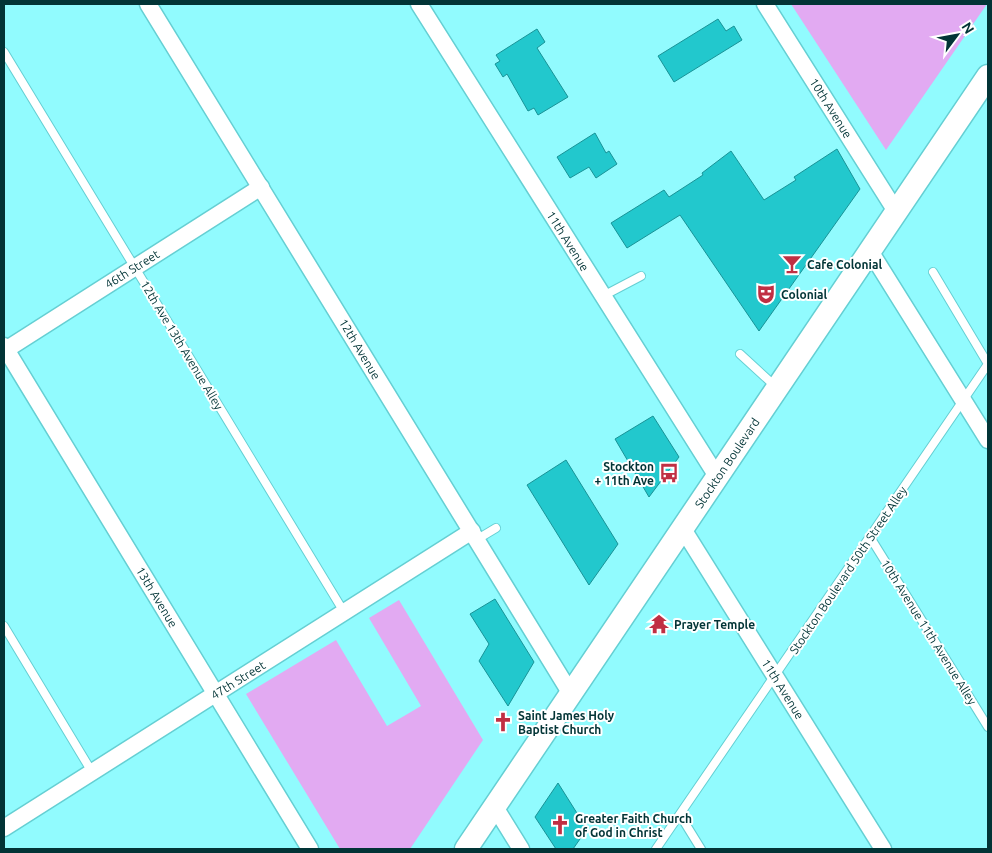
<svg xmlns="http://www.w3.org/2000/svg" width="992" height="853" font-family="Ubuntu,sans-serif">
	<style>
		.green { fill: #e2aaf2 }
		.building { fill: #22c8cd; stroke: #189397 }
		.lines { fill: none; stroke-linecap: round; stroke-linejoin: round }
		.service-casing { stroke: #65cfd3; stroke-width: 10 }
		.minor-casing { stroke: #65cfd3; stroke-width: 19 }
		.secondary-casing { stroke: #65cfd3; stroke-width: 25 }
		.service { stroke: #fff; stroke-width: 8 }
		.minor { stroke: #fff; stroke-width: 16 }
		.secondary { stroke: #fff; stroke-width: 22 }
		.labels { text-anchor: middle; dominant-baseline: central; stroke-width: 4; stroke-linejoin: round; paint-order: stroke }
		.street-label { font-size: 12px; fill: #023436; stroke: #fff }
		.poi-label { font-size: 12px; font-weight: bold; fill: #023436; stroke: #fff; text-anchor: start }
	</style>
	<rect width="100%" height="100%" fill="#91fbfe"/>
	<g class="green">
		<path d="M791 4H987L886 150Z"/>
		<path d="M399 600 483 740 410 849H340L246 694 336 640 387 726 421 706 369 618Z"/>
	</g>
	<g class="building">
		<path d="M718 19 726 31 734 26 742 40 674 82 658 56Z"/>
		<path d="M537 29 545 42 537 48 568 97 538 115 534 108 528 111 507 74 503 77 495 64 500 61 496 55Z"/>
		<path d="M595 133 606 153 609 151 617 164 596 178 589 167 570 178 557 157Z"/>
		<path d="M837 149 860 189 759 331 680 215 627 248 611 223 664 190 669 197 703 175 702 173 731 151 764 200 796 180 794 177Z"/>
		<path d="M653 416 679 457 649 497 615 439Z"/>
		<path d="M566 460 618 544 589 585 527 485Z"/>
		<path d="M495 599 534 662 508 706 479 661 489 644 470 614Z"/>
		<path d="M558 783 587 829 573 849H556L535 817Z"/>
	</g>
	<g class="lines">
		<defs>
			<g id="service">
				<path d="M4 52 344 612"/>
				<path d="M603 296 641 276"/>
				<path d="M740 354 776 387"/>
				<path d="M870 537 988 727"/>
				<path d="M476 540 496 528"/>
				<path d="M4 626 92 772"/>
				<path d="M680 815 701 849"/>
				<path d="M656 849 988 364 933 272"/>
			</g>
			<g id="minor">
				<path d="M148 4 571 694"/>
				<path d="M419 4 718 478"/>
				<path d="M765 4 897 213"/>
				<path d="M870 251 988 440"/>
				<path d="M4 346 310 849"/>
				<path d="M4 351 261 187"/>
				<path d="M683 529 883 849"/>
				<path d="M495 807 521 849"/>
				<path d="M4 828 472 531"/>
			</g>
			<path id="secondary" d="M466 849 988 76"/>
		</defs>
		<use href="#service" class="service-casing"/>
		<use href="#minor" class="minor-casing"/>
		<use href="#secondary" class="secondary-casing"/>
		<use href="#service" class="service"/>
		<use href="#minor" class="minor"/>
		<use href="#secondary" class="secondary"/>
	</g>
	<defs>
		<symbol id="bar-bare" viewBox="-9 -9 18 18"><path d="M-6-5H6L.8 .8V4.5H3.5V6h-7V4.5H-.8V.8Z" fill="#c02f43" stroke="#fff" stroke-width="2.5" paint-order="stroke"/></symbol>
		<symbol id="theatre-bare" viewBox="-9 -9 18 18"><path d="M-5-5.5Q0-4 5-5.5V0Q5 5 0 6Q-5 5-5 0ZM-3.3-2.5H-1v1.5H-3.3ZM1-2.5H3.3v1.5H1ZM-2.8 1Q0 5.5 2.8 1Z" fill="#c02f43" stroke="#fff" stroke-width="2.5" paint-order="stroke"/></symbol>
		<symbol id="bus-bare" viewBox="-9 -9 18 18"><path d="M-5-6H5V4H4V6H2V4H-2V6H-4V4H-5ZM-3.5-4V0h7V-4ZM-3.5 1.2v1.5H-2V1.2ZM2 1.2v1.5H3.5V1.2Z" fill="#c02f43" stroke="#fff" stroke-width="2.5" paint-order="stroke"/></symbol>
		<symbol id="temple-bare" viewBox="-9 -9 18 18"><path d="M0-6L5-2H3V0L6.5 2.5H4V6H1.5V3h-3V6H-4V2.5H-6.5L-3 0V-2H-5Z" fill="#c02f43" stroke="#fff" stroke-width="2.5" paint-order="stroke"/></symbol>
		<symbol id="church-bare" viewBox="-9 -9 18 18"><path d="M-1.2-6h2.4v3.5h3.3v2.4h-3.3V6h-2.4V-.1h-3.3v-2.4h3.3Z" fill="#c02f43" stroke="#fff" stroke-width="2.5" paint-order="stroke"/></symbol>
	</defs>
	<g fill-rule="evenodd">
		<use href="#bar-bare" x="778" y="250" width="28" height="28"/>
		<use href="#theatre-bare" x="752" y="280" width="28" height="28"/>
		<use href="#bus-bare" x="655" y="459" width="28" height="28"/>
		<use href="#temple-bare" x="645" y="610" width="28" height="28"/>
		<use href="#church-bare" x="489" y="708" width="28" height="28"/>
		<use href="#church-bare" x="546" y="811" width="28" height="28"/>
	</g>
	<g class="labels">
		<g class="street-label">
			<text transform="translate(831 108) rotate(58)">10th Avenue</text>
			<text transform="translate(568 241) rotate(58)">11th Avenue</text>
			<text transform="translate(132 269) rotate(-32)">46th Street</text>
			<text transform="translate(182 345) rotate(59)">12th Ave 13th Avenue Alley</text>
			<text transform="translate(360 349) rotate(59)">12th Avenue</text>
			<text transform="translate(727 463) rotate(-56)">Stockton Boulevard</text>
			<text transform="translate(848 570) rotate(-56)">Stockton Boulevard 50th Street Alley</text>
			<text transform="translate(157 597) rotate(59)">13th Avenue</text>
			<text transform="translate(929 632) rotate(58)">10th Avenue 11th Avenue Alley</text>
			<text transform="translate(238 680) rotate(-32)">47th Street</text>
			<text transform="translate(783 689) rotate(58)">11th Avenue</text>
		</g>
		<g class="poi-label">
			<text x="807" y="264">Cafe Colonial</text>
			<text x="781" y="294">Colonial</text>
			<text x="654" y="466" text-anchor="end">Stockton<tspan x="654" dy="14">+ 11th Ave</tspan></text>
			<text x="674" y="624">Prayer Temple</text>
			<text x="518" y="715">Saint James Holy<tspan x="518" dy="14">Baptist Church</tspan></text>
			<text x="575" y="818">Greater Faith Church<tspan x="575" dy="14">of God in Christ</tspan></text>
		</g>
	</g>
	<rect width="992" height="853" fill="none" stroke="#023436" stroke-width="10"/>
	<g transform="translate(957 35) rotate(58)" stroke="#ffffff" stroke-width="4" paint-order="stroke">
	<path d="M0-4L9 19L0 12L-9 19Z" fill="#023436"/>
	<text y="-8" font-size="14" font-weight="bold" text-anchor="middle" fill="#023436">N</text>
	</g>
</svg>
